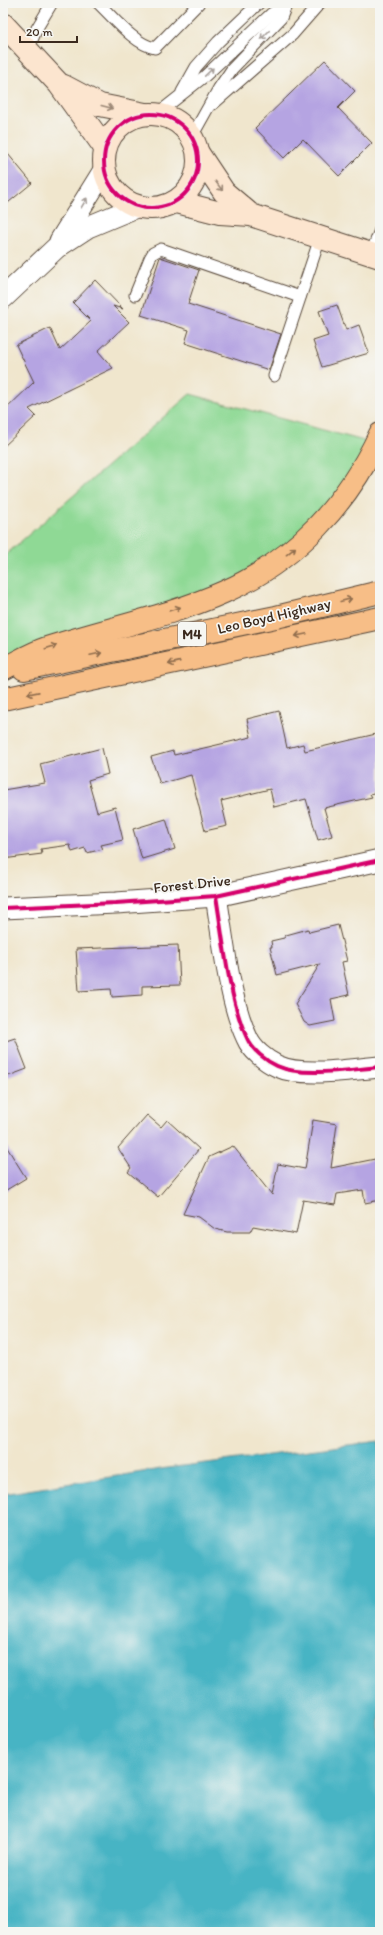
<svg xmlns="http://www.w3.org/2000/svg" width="383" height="1935" font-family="Itim,sans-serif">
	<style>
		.green { fill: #8fd995; stroke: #65825a }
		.water { fill: #47b4c4; stroke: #416f71 }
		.building { fill: #b5a4e2 }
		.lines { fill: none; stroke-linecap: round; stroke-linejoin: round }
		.lane-casing { stroke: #564638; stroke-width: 13 }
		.street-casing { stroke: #564638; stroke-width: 23 }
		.secondary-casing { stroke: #564638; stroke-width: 24 }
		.highway-casing { stroke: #564638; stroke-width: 24 }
		.lane { stroke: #fff; stroke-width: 11 }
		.street { stroke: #fff; stroke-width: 21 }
		.secondary { stroke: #fce5cf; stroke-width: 22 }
		.highway { stroke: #f7be87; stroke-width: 22 }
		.cycleway-casing { stroke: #f6f6f2; stroke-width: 6 }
		.cycleway { stroke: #d6006c; stroke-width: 4 }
		.oneway { stroke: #a79f9a }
		.oneway2 { stroke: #9c8876 }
		.oneway3 { stroke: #906d4d }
		.labels { text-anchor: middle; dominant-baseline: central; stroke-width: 3.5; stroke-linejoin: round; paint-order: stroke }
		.shield { fill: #f6f6f2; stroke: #73675e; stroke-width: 1 }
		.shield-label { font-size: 14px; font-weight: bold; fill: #3b2a1e }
		.street-label { font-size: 15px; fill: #3b2a1e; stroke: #f6f6f2 }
	</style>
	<rect width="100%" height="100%" fill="#f6f6f2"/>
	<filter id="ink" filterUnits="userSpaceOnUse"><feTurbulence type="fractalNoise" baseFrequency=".025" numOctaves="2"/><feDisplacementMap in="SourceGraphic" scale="8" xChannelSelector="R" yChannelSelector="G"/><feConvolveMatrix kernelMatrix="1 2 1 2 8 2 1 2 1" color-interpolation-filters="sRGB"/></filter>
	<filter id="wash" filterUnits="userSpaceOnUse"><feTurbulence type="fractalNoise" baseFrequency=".012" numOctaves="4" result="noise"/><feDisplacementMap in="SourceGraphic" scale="16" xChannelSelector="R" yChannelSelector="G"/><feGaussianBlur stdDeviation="0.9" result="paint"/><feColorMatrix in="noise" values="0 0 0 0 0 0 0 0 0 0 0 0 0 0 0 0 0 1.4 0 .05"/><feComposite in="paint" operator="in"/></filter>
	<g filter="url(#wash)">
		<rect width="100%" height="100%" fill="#f0e6cd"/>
		<path class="green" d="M190 394 375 444 285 561 167 619 3 658V557Z"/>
		<path class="water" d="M380 1441V1932H3V1494L167 1468Z"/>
		<g id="blocks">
			<g class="building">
				<path d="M325 60 355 91 338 108 372 143 339 176 303 139 284 158 255 128Z"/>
				<path d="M3 148 32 183 3 207Z"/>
				<path d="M160 257 199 270 188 304 281 334 269 370 185 343 189 330 141 315Z"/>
				<path d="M95 280 123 309 113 306 129 322 98 351 113 368 29 409 36 416 3 447V412L34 382 16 345 50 328 60 350 91 321 73 303Z"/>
				<path d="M337 305 346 330 359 325 369 353 322 367 313 341 328 336 319 311Z"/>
				<path d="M279 711 287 748 303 744 305 751 380 733V791L370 794 372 797 324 808 332 836 318 840 306 799 274 807 270 789 221 801 227 826 205 831 191 775 160 784 151 757 173 751 174 755 251 737 247 719Z"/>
				<path d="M102 748 108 774 88 780 97 812 115 807 123 840 101 845 103 849 87 853 85 848 72 852 70 845 41 849 42 854 3 859V790L45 783 40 764Z"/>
				<path d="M166 819 175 849 142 859 133 829Z"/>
				<path d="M338 925 347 961 342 962 349 995 331 999 335 1021 310 1026 304 1022 295 1004 320 964 277 975 270 947H272L271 941 284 938 286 935 308 929 309 932Z"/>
				<path d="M178 945 180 985 142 986V995L112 997 111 989 79 991 76 949Z"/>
				<path d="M15 1038 27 1069 3 1078V1042Z"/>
				<path d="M147 1115 161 1127 167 1120 199 1149 158 1197 128 1172 131 1168 118 1148Z"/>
				<path d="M313 1120 337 1124 331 1168 380 1158V1200L365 1203 363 1190 337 1194 335 1205 303 1200 296 1234 253 1226 250 1232H227L215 1229 199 1217 183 1214 209 1157 233 1146 272 1195 278 1164 305 1169Z"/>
				<path d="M3 1141 26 1178 3 1192Z"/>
			</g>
		</g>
	</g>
	<g filter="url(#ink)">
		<use href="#blocks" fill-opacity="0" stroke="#564638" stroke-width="1"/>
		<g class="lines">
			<defs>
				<g id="lane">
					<path d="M98 3C113 17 135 45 155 48L199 3"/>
					<path d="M28 50 37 28 52 3"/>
					<path d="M182 92 196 67 218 42 259 3"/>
					<path d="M213 104 293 34 320 3"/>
					<path d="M157 114 205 76 271 14 287 4"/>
					<path d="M195 141V131L219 88 232 69 281 18 287 3"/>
					<path d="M371 254 380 230"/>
					<path d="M135 295 150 258 153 253 161 249 300 297"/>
					<path d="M274 376 320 238"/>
				</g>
				<g id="street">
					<path d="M60 241 104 170"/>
					<path d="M3 298 56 248 88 227 136 207"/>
					<path d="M216 896C223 938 229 1000 247 1038 252 1050 266 1061 277 1066 303 1078 352 1069 380 1067"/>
					<path d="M3 908 116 903 216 896 380 860"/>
				</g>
				<g id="secondary">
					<path d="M3 24 59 84 105 148"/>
					<path d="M64 86 100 105 145 114"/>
					<circle cx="151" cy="161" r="47"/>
					<path d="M198 153 224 192 251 215"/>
					<path d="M177 202 220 213 251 215 380 257"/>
				</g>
				<g id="highway">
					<path d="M3 669C17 662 32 653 47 648 105 629 168 617 224 592 295 561 348 503 380 434"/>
					<path d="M24 669 276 617 380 592"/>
					<path d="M3 699 380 618"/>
				</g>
			</defs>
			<use href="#lane" class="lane-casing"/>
			<use href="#street" class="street-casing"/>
			<use href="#secondary" class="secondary-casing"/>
			<use href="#highway" class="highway-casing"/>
			<use href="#lane" class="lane"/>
			<use href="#street" class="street"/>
			<use href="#secondary" class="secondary"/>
			<use href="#highway" class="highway"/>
			<defs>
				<g id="cycleway">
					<circle cx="151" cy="161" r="47"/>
					<path d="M216 896C223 938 229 1000 247 1038 252 1050 266 1061 277 1066 303 1078 352 1069 380 1067"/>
					<path d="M3 908 116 903 216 896 380 860"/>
				</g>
			</defs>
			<use href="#cycleway" class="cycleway-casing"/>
			<use href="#cycleway" class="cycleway"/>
		</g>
		<defs><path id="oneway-shaft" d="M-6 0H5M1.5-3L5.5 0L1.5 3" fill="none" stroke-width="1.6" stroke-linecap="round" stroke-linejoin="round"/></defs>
		<g class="oneway">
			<use href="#oneway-shaft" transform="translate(265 35) rotate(134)"/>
			<use href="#oneway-shaft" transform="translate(209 72) rotate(-44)"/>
			<use href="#oneway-shaft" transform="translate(84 203) rotate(-59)"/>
		</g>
		<g class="oneway2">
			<use href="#oneway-shaft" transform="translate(107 107) rotate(15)"/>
			<use href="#oneway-shaft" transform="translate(219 186) rotate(53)"/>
		</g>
		<g class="oneway3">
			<use href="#oneway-shaft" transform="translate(291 551) rotate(-39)"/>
			<use href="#oneway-shaft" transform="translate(346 600) rotate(-14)"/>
			<use href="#oneway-shaft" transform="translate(175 609) rotate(-18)"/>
			<use href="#oneway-shaft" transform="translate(301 635) rotate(168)"/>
			<use href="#oneway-shaft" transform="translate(51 647) rotate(-17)"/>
			<use href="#oneway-shaft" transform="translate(96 654) rotate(-12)"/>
			<use href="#oneway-shaft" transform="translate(174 663) rotate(167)"/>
			<use href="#oneway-shaft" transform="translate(33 693) rotate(169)"/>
		</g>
	</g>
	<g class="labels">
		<rect class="shield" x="178" y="622" width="28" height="24" rx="3"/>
		<g class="shield-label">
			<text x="192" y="634">M4</text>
		</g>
		<g class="street-label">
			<text transform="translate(274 616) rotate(-13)">Leo Boyd Highway</text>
			<text transform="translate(192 884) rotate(-6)">Forest Drive</text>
		</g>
	</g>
	<rect width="383" height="1935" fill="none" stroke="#f6f6f2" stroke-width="16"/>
	<path d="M20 36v6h57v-6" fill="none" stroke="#3b2a1e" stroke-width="2"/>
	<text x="26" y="36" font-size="12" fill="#3b2a1e" stroke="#f6f6f2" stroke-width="3" paint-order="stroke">20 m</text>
</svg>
